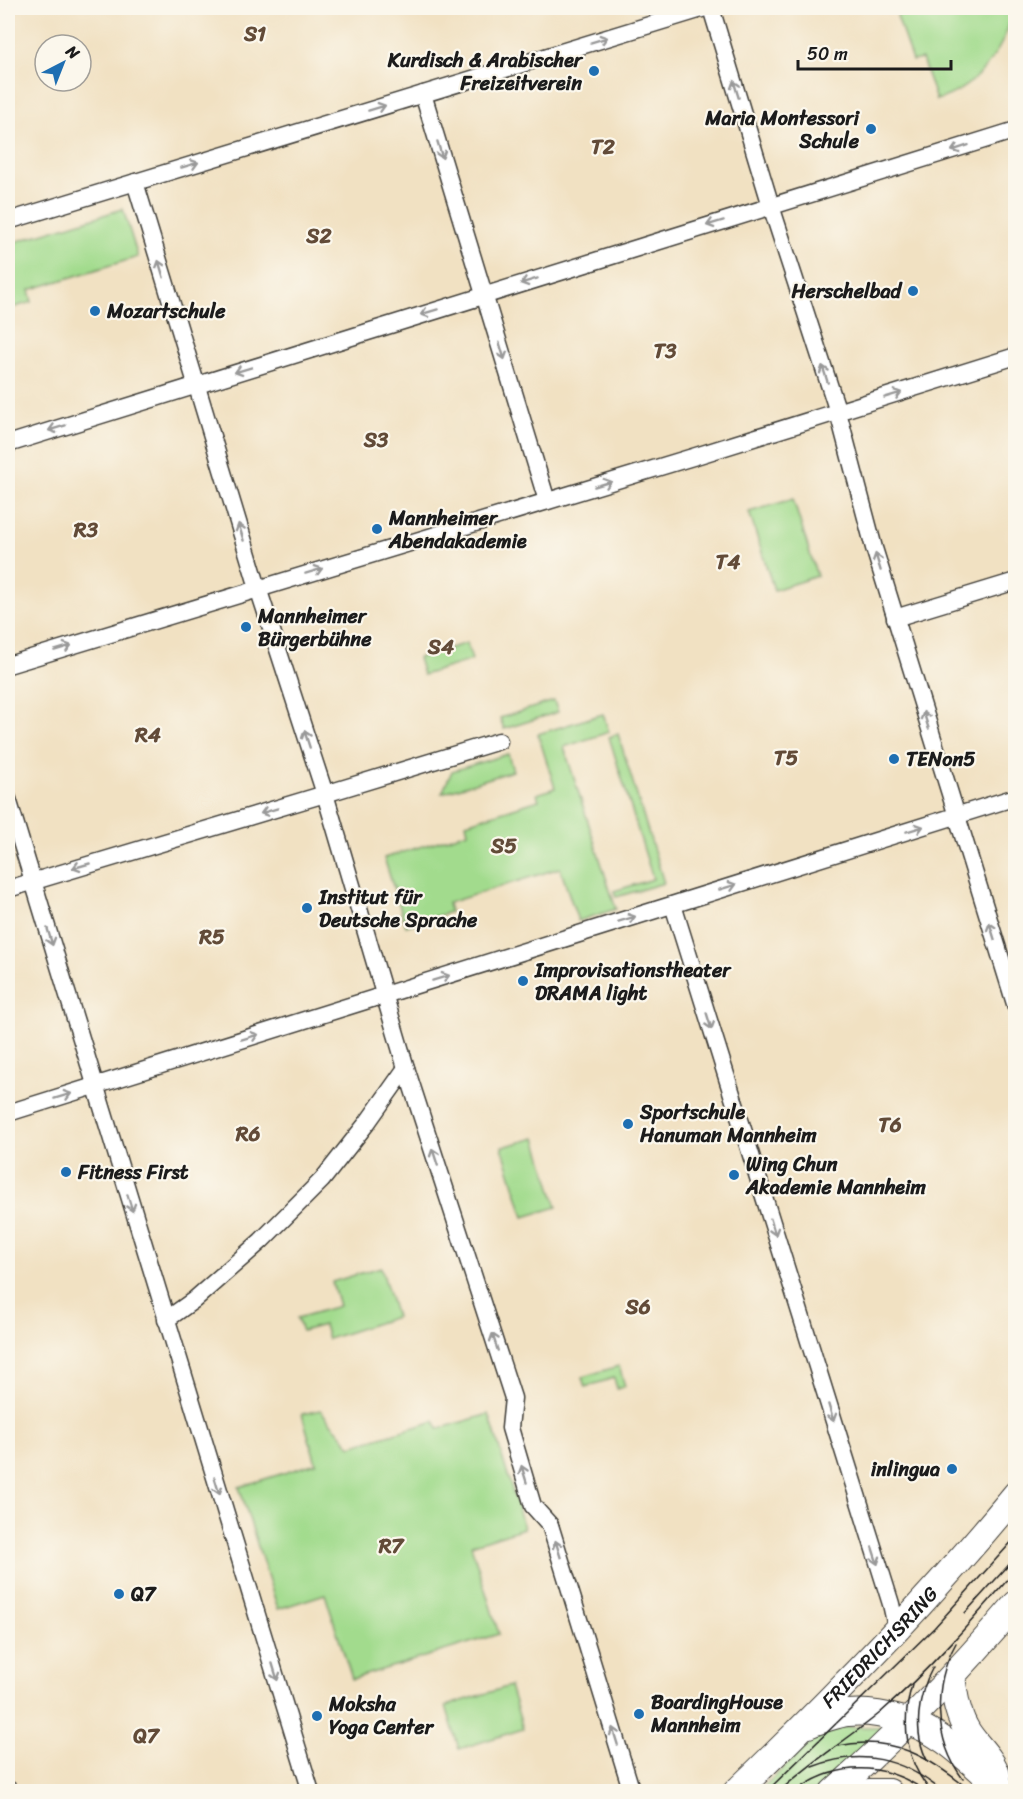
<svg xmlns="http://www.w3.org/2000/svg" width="1023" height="1799" font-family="Sriracha,sans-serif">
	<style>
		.green { fill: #a2db8d; stroke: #5f7c54; stroke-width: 1.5 }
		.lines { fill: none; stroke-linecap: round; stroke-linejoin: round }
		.street-casing { stroke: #3c3a35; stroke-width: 19 }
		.primary-casing { stroke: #3c3a35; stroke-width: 28 }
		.street { stroke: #fff; stroke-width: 16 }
		.primary { stroke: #fff; stroke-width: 26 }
		.tram { stroke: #1c1c1c; stroke-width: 1.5 }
		.oneway { stroke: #999 }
		.poi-dot { fill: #1f6fb2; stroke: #fbf7ec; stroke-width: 2 }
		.labels { text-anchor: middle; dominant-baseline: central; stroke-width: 4.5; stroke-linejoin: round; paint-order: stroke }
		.poi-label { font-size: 20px; font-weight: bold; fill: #1c1c1c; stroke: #fbf7ec; text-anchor: start }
		.street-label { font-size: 20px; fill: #1c1c1c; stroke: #fbf7ec }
		.neighbourhood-label { font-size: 21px; font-weight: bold; fill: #624b38; stroke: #fbf7ec }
	</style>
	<rect width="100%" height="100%" fill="#fbf7ec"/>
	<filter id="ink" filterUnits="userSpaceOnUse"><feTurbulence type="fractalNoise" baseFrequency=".0167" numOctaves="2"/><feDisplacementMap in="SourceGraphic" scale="12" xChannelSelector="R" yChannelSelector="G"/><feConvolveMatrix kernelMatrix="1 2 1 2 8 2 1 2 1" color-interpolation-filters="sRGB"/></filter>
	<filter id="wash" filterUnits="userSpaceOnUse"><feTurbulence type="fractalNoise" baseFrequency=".008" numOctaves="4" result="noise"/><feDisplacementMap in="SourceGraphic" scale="24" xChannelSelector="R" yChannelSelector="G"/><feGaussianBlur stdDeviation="1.35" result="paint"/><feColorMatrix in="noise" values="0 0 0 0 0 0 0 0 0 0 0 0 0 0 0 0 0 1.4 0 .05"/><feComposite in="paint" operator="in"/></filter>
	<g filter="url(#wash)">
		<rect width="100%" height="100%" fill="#f1e1c2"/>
		<g class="green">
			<path d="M901 8H1013C1007 47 976 90 936 100L922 59 912 61 897 16Z"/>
			<path d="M123 209 138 257 29 290 32 302 8 309V244Z"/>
			<path d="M793 499 817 576 774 590 749 512Z"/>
			<path d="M467 643 472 660 423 675 418 658Z"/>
			<path d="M554 701 558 712 504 729 500 718Z"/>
			<path d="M603 714 609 732 564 747 616 909 578 921 560 868 448 903 450 912 406 926 384 858 468 832 466 823 539 800 537 794 555 788 538 734Z"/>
			<path d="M618 734 664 883 616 897 614 891 653 879 609 737Z"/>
			<path d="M508 754 513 771 442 793 452 771Z"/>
			<path d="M536 1138 557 1207 524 1217 502 1147Z"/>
			<path d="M381 1267 396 1317 328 1339 324 1325 302 1331 297 1318 339 1306 332 1282Z"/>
			<path d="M619 1366 625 1386 617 1389 614 1378 585 1387 582 1377Z"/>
			<path d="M320 1410 351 1446 435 1421 438 1429 489 1414 524 1528 471 1545 499 1634 352 1679 325 1594 278 1609 239 1487 316 1463 302 1414Z"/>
			<path d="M510 1686 523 1729 459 1749 446 1706Z"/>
			<path d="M845 1727H885L886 1730 819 1791 758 1792 813 1740 823 1733Z"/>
		</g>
	</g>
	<g filter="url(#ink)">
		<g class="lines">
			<defs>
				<g id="street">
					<path d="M711 8 771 206 838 412 874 548 1016 1007"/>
					<path d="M423 94 547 501"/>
					<path d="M135 182 258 588 325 794 406 1068 513 1398 510 1428 533 1506 550 1525 632 1792"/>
					<path d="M8 221 705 8"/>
					<path d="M8 444 1016 130"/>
					<path d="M895 618 1016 581"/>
					<path d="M8 665 696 456 1016 356"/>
					<path d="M8 799 311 1792"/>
					<path d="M8 889 325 794 499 741"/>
					<path d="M673 905 891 1604 897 1631"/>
					<path d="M8 1113 1016 797"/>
					<path d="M166 1320 194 1300 261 1241 322 1180 367 1123 406 1068"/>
					<path d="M8 1789V1792"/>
				</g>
				<g id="primary">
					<path d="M952 1677C955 1696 957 1715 968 1732 977 1746 992 1758 997 1775"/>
					<path d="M808 1725C821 1720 834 1715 848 1713 880 1710 919 1722 945 1741 966 1756 985 1775 1005 1792"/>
					<path id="s1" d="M736 1792C835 1697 929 1600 1016 1494"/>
					<path d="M833 1792C899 1734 959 1671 1016 1604"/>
					<path d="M869 1792H889"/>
				</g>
			</defs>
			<use href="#street" class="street-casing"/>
			<use href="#primary" class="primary-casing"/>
			<use href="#street" class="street"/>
			<use href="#primary" class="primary"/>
			<g class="tram">
				<path d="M965 1613 1016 1557"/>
				<path d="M956 1643C932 1686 934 1740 963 1779"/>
				<path d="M912 1685C901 1721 905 1763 932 1792"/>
				<path d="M838 1746C893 1734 931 1758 972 1792"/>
				<path d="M928 1762C912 1733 918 1694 933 1667"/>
				<path d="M812 1767C861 1748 903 1758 943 1792"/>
				<path d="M766 1792 934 1628 1016 1537"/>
				<path d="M779 1792C810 1762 847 1740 880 1713 929 1670 973 1620 1016 1570"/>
				<path d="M795 1792C837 1760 885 1762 927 1792"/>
			</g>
		</g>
		<defs><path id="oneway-shaft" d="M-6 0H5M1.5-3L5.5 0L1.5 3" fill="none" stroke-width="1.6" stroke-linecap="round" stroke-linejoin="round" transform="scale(1.5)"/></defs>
		<g class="oneway">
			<use href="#oneway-shaft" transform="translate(599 40) rotate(-17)"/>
			<use href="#oneway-shaft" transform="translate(736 89) rotate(-107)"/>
			<use href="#oneway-shaft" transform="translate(377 108) rotate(-17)"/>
			<use href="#oneway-shaft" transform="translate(960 148) rotate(162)"/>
			<use href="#oneway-shaft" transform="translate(440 150) rotate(73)"/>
			<use href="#oneway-shaft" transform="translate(190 165) rotate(-17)"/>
			<use href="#oneway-shaft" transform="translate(715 223) rotate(163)"/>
			<use href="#oneway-shaft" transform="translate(161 269) rotate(-107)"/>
			<use href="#oneway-shaft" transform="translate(529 281) rotate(163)"/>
			<use href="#oneway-shaft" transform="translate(429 312) rotate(163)"/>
			<use href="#oneway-shaft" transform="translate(502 351) rotate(73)"/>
			<use href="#oneway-shaft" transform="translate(243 370) rotate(163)"/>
			<use href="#oneway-shaft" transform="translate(825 374) rotate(-108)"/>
			<use href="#oneway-shaft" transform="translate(893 395) rotate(-17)"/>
			<use href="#oneway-shaft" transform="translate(57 428) rotate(163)"/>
			<use href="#oneway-shaft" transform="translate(603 484) rotate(-17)"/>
			<use href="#oneway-shaft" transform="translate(241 532) rotate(-107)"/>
			<use href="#oneway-shaft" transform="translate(878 562) rotate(-107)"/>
			<use href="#oneway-shaft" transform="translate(314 571) rotate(-17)"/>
			<use href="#oneway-shaft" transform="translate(63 648) rotate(-17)"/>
			<use href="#oneway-shaft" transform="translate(926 720) rotate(-107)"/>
			<use href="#oneway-shaft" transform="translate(307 739) rotate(-108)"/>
			<use href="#oneway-shaft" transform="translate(269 811) rotate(163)"/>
			<use href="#oneway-shaft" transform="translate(915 829) rotate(-17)"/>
			<use href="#oneway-shaft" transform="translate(81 866) rotate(164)"/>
			<use href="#oneway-shaft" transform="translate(728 887) rotate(-17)"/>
			<use href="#oneway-shaft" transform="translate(627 919) rotate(-17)"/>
			<use href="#oneway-shaft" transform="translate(992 931) rotate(-107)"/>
			<use href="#oneway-shaft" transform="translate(50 937) rotate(73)"/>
			<use href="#oneway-shaft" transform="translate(441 978) rotate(-17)"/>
			<use href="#oneway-shaft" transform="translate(709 1021) rotate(73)"/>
			<use href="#oneway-shaft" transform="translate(250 1037) rotate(-17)"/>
			<use href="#oneway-shaft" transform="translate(63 1096) rotate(-17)"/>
			<use href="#oneway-shaft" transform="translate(435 1157) rotate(-108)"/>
			<use href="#oneway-shaft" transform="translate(130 1203) rotate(73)"/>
			<use href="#oneway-shaft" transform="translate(773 1227) rotate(73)"/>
			<use href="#oneway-shaft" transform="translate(495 1342) rotate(-108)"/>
			<use href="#oneway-shaft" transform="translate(831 1413) rotate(73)"/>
			<use href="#oneway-shaft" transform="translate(524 1474) rotate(-107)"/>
			<use href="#oneway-shaft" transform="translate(217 1486) rotate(73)"/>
			<use href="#oneway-shaft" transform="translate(558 1549) rotate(-107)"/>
			<use href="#oneway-shaft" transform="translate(875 1556) rotate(72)"/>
			<use href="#oneway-shaft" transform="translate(275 1672) rotate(73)"/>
			<use href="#oneway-shaft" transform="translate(615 1736) rotate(-107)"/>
		</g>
	</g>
	<g class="poi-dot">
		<circle cx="594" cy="71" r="6"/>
		<circle cx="871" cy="129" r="6"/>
		<circle cx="913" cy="291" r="6"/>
		<circle cx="95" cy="311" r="6"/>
		<circle cx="377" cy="529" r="6"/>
		<circle cx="246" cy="627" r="6"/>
		<circle cx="894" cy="759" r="6"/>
		<circle cx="307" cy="908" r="6"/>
		<circle cx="523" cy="981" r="6"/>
		<circle cx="628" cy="1124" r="6"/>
		<circle cx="66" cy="1172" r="6"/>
		<circle cx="734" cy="1175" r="6"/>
		<circle cx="952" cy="1469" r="6"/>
		<circle cx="119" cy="1594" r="6"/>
		<circle cx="639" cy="1714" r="6"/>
		<circle cx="317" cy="1716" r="6"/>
	</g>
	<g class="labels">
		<g class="poi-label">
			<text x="582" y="60" text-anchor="end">Kurdisch &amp; Arabischer<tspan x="582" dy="23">Freizeitverein</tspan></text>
			<text x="859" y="118" text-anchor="end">Maria Montessori<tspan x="859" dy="23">Schule</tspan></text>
			<text x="901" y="291" text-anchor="end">Herschelbad</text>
			<text x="107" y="311">Mozartschule</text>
			<text x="389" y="518">Mannheimer<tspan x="389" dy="23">Abendakademie</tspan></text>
			<text x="258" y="616">Mannheimer<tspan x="258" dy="23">Bürgerbühne</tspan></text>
			<text x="906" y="759">TENon5</text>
			<text x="319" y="897">Institut für<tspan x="319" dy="23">Deutsche Sprache</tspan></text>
			<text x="535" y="970">Improvisationstheater<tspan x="535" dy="23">DRAMA light</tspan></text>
			<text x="640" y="1112">Sportschule<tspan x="640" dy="23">Hanuman Mannheim</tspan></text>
			<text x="746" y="1164">Wing Chun<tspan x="746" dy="23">Akademie Mannheim</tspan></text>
			<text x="78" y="1172">Fitness First</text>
			<text x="940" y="1469" text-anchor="end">inlingua</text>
			<text x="131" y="1594">Q7</text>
			<text x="651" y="1702">BoardingHouse<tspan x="651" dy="23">Mannheim</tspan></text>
			<text x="329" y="1704">Moksha<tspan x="329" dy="23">Yoga Center</tspan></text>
		</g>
		<g class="street-label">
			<text stroke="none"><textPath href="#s1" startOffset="204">FRIEDRICHSRING</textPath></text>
		</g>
		<g class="neighbourhood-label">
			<text x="255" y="34">S1</text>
			<text x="603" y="147">T2</text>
			<text x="319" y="236">S2</text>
			<text x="665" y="351">T3</text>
			<text x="376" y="440">S3</text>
			<text x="86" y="530">R3</text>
			<text x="728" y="562">T4</text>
			<text x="441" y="647">S4</text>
			<text x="148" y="735">R4</text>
			<text x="786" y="758">T5</text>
			<text x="504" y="846">S5</text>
			<text x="212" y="937">R5</text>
			<text x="890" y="1125">T6</text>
			<text x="248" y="1134">R6</text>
			<text x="638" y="1307">S6</text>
			<text x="391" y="1546">R7</text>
			<text x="146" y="1736">Q7</text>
		</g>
	</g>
	<rect width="1023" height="1799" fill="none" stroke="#fbf7ec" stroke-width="30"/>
	<g transform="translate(63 63) rotate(42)"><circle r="28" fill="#fbf7ec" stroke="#a29f99" stroke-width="1.5"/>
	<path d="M0-4.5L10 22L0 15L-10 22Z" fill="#1f6fb2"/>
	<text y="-9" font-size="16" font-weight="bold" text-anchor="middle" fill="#1c1c1c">N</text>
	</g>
	<path d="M798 60v9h153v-9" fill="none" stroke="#1c1c1c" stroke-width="3"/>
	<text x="807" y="60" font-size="18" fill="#1c1c1c" stroke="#fbf7ec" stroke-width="4.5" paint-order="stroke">50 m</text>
</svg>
